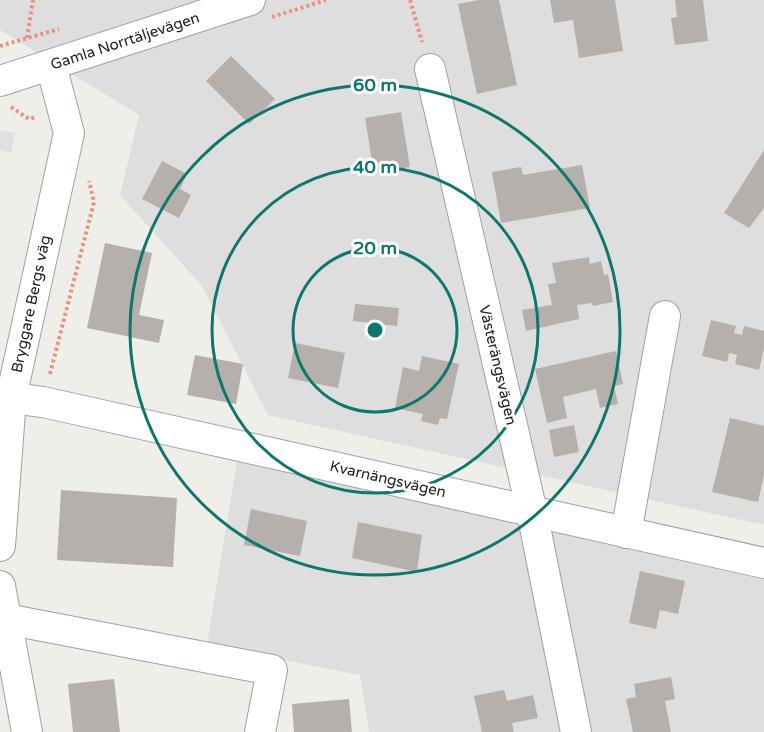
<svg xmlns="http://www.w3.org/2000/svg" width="764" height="732" font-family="'Varela Round',sans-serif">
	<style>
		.residential { fill: #dedede }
		.parking { fill: #e0e0e0 }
		.building { fill: #b5b0ab }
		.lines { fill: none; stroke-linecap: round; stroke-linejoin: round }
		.minor-casing { stroke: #a1a1a1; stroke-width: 32 }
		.path { stroke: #e99280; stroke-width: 4; stroke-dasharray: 3 3; stroke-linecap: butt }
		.minor { stroke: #fff; stroke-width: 30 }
		.ring { fill: none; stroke: #0f766e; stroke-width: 3 }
		.labels { text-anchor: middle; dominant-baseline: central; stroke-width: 6; stroke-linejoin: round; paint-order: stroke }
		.street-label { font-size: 15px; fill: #202020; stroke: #fff }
		.centre { fill: #0f766e; stroke: #fff; stroke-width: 3 }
		.ring-label { font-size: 18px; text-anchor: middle; font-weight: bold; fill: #0f766e; stroke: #fff; stroke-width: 6; stroke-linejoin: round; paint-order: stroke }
	</style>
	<rect width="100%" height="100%" fill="#f0eee8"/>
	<g class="residential">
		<path d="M0 0H764V525L268 415 202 286 120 195 139 115 0 30Z"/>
		<path d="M237 460 764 556V732H369L360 675 207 645Z"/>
	</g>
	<path class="parking" d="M0 130 15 133 11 153 0 150Z"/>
	<g class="building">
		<path d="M479 0H499L517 85 477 94 458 4Z"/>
		<path d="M550 0H615L623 51 579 58 573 20 554 23Z"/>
		<path d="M675 0H703L708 41 675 45 671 18 677 17Z"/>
		<path d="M231 56 275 99 249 124 206 81Z"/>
		<path d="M401 112 410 167 374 173 365 118Z"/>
		<path d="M764 150V208L749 228 724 213Z"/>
		<path d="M162 161 187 174 180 189 191 195 179 218 142 199Z"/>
		<path d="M582 165 590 208 501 223 492 172 521 167 523 175Z"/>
		<path d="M105 243 152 253 139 315 164 320 159 343 87 328Z"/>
		<path d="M589 257 590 264 601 261 604 275 608 274 613 302 593 306 592 303 577 305 579 319 526 331 522 310 552 305 548 284 556 283 552 263Z"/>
		<path d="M355 304 399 308 397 326 353 321Z"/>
		<path d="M711 320 736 326 734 333 742 335 744 326 764 331V349L759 370 735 364 737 355 729 353 727 362 702 356Z"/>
		<path d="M295 343 345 353 338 388 288 378Z"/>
		<path d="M616 351 623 384 614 386 618 404 600 408 596 389 563 397 567 418 547 423 535 369Z"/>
		<path d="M195 355 243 364 236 404 187 395Z"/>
		<path d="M422 356 459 364 447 419 440 418 438 425 421 421 423 414 395 408 403 367 419 371Z"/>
		<path d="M730 418 764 426V475L758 502 712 492Z"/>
		<path d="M574 425 579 452 554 457 549 430Z"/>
		<path d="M61 490 177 498 173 567 57 560Z"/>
		<path d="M251 509 307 521 300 556 244 545Z"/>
		<path d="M358 522 422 535 417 572 352 558Z"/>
		<path d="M640 571 685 581 678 614 660 610 656 629 629 623Z"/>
		<path d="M671 677 675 699 665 701 671 732H633L626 699 636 697 634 684Z"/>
		<path d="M114 679 120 732H73L68 684Z"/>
		<path d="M504 690 507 701 533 695 538 718 512 723 514 732H482L474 696Z"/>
		<path d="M349 699 352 732H294L292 704Z"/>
	</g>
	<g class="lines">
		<defs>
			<g id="minor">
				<path d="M430 69 532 512 576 732"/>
				<path d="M0 81 250 0"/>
				<path d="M11 398 43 402 764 563"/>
				<path d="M626 533 665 316"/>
				<path d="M0 546 11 398 69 133 51 65"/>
				<path d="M0 586 27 732"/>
				<path d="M6 619 272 670 260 732"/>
			</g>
		</defs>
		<use href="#minor" class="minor-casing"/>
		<g class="path">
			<path d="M410 0 422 42"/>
			<path d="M272 17 326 0"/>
			<path d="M27 38 33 0"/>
			<path d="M0 46 59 29"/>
			<path d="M11 107 29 119 36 117"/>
			<path d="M50 374 94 202 89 181"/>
		</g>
		<use href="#minor" class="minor"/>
	</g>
	<g class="ring">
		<circle cx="375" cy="330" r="82"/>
		<circle cx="375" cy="330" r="163"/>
		<circle cx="375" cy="330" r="245"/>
	</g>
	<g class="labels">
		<g class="street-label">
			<text transform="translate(125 41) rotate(-18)">Gamla Norrtäljevägen</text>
			<text transform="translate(31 304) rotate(-78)">Bryggare Bergs väg</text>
			<text transform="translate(498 365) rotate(77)">Västerängsvägen</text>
			<text transform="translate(388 479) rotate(13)">Kvarnängsvägen</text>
		</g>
	</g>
	<circle cx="375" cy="330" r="9" class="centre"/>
	<g class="ring-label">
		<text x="375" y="91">60 m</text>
		<text x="375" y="173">40 m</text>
		<text x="375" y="254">20 m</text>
	</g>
</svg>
